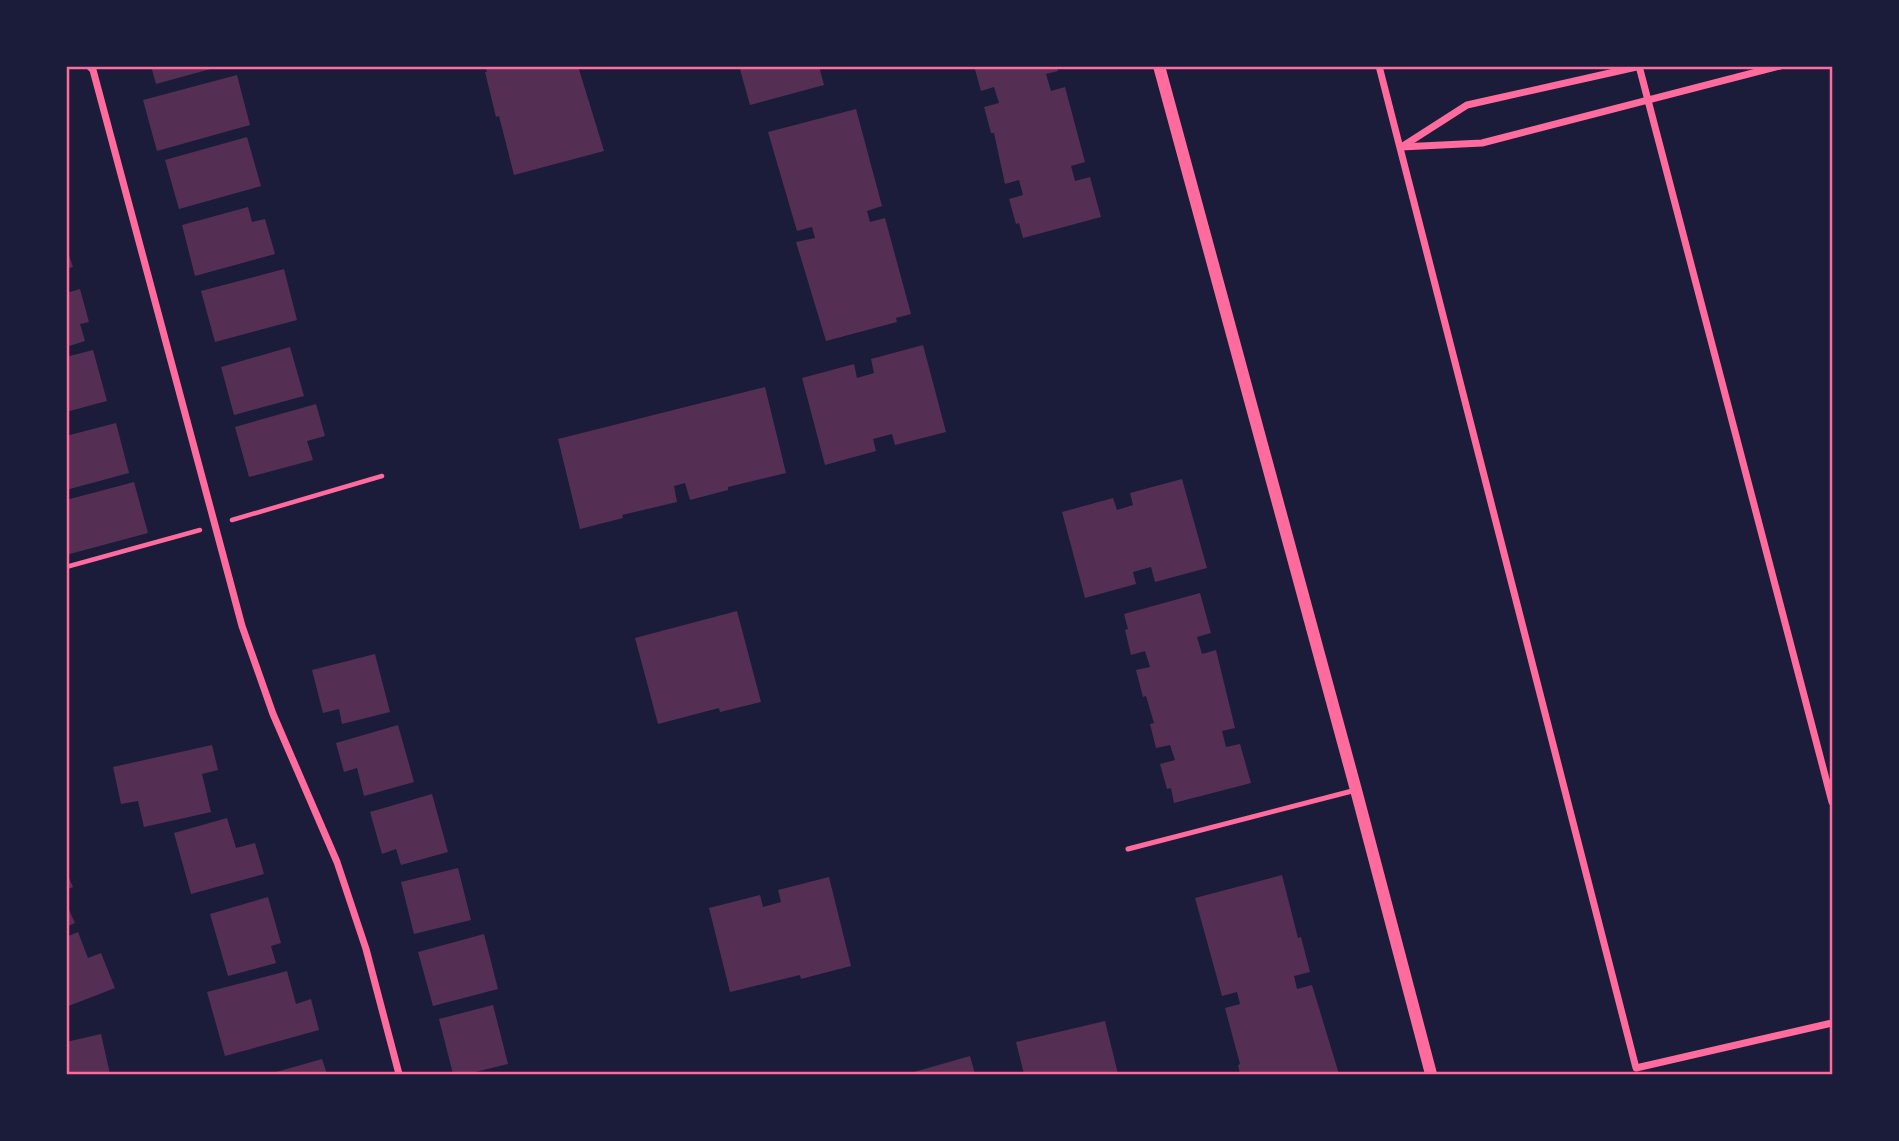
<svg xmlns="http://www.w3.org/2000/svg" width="1899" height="1141" font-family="'Golos Text',sans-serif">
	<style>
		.building { fill: #542f53 }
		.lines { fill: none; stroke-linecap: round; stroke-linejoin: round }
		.path { stroke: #ff6b9d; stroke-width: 4.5 }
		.service { stroke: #ff6b9d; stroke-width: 5 }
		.minor { stroke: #ff6b9d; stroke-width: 7 }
		.tertiary { stroke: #ff6b9d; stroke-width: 12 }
		.neatline { fill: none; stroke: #ff6b9d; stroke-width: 2.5 }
	</style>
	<rect width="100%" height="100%" fill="#1b1b3a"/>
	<g class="building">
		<path d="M151 66H217L218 67 156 84Z"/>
		<path d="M485 66H578L604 151 514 175 499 116 496 117 485 72H487Z"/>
		<path d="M739 66H819L824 85 750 105Z"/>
		<path d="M974 66H1056L1058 71 1046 74 1051 91 1065 87 1085 162 1071 166 1075 181 1090 177 1101 217 1023 238 1019 223 1016 224 1009 199 1023 195 1019 180 1005 184 994 133H991L984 107 999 103 994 87 981 91Z"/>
		<path d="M237 75 250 125 157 151 143 100Z"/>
		<path d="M856 109 882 206 867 211 870 222 885 218 911 314 896 318 897 322 826 341 796 242 815 238 812 227 797 231 768 132Z"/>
		<path d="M247 137 261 186 179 209 165 160Z"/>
		<path d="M248 207 252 222 265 219 275 254 195 276 182 225Z"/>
		<path d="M66 247 73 267 66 269Z"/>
		<path d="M284 269 297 320 215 342 201 291Z"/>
		<path d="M80 289 89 322 80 324 85 341 66 347V293Z"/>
		<path d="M923 345 946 432 895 445 892 434 873 439 876 451 825 465 802 378 854 364 857 378 874 373 871 359Z"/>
		<path d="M290 347 304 396 234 415 221 367Z"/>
		<path d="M93 350 107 401 66 412V357Z"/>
		<path d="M765 387 786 473 728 487V490L690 500 685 483 674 486 677 502 622 515 623 518 580 529 558 439Z"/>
		<path d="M316 404 325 436 307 441 313 460 249 477 235 427Z"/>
		<path d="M116 423 129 473 66 490V436Z"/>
		<path d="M1182 479 1207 568 1155 582 1151 567 1133 572 1136 584 1085 598 1062 512 1113 498 1117 510 1133 505 1130 493Z"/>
		<path d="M134 482 148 533 66 555V500Z"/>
		<path d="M1200 593 1211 633 1197 637 1202 654 1216 650 1235 728 1222 731 1226 747 1240 744 1251 783 1174 803 1171 788 1167 789 1160 764 1175 760 1170 745 1156 748 1150 724 1154 723 1146 696 1143 697 1136 670 1150 667 1145 651 1131 655 1125 630 1128 629 1124 614Z"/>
		<path d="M737 611 761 702 720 712 719 708 658 724 635 638Z"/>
		<path d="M375 654 390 712 342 724 339 709 323 713 312 670Z"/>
		<path d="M398 725 414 782 364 796 357 768 344 772 336 743Z"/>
		<path d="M212 745 218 770 202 774 211 812 144 827 138 801 121 804 113 767Z"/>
		<path d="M432 794 448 852 401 865 396 849 382 854 370 812Z"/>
		<path d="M227 818 236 848 255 843 264 874 191 894 174 833Z"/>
		<path d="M458 868 471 920 414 934 401 882Z"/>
		<path d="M66 871 73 887 66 890Z"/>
		<path d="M1282 875 1298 938 1301 937 1310 972 1294 976 1297 989 1312 985 1339 1074H1240L1238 1065 1240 1064 1225 1008 1240 1004 1237 992 1222 996 1195 898Z"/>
		<path d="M829 877 851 966 801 979 800 975 730 992 709 908 760 895 763 907 781 902 778 890Z"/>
		<path d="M268 897 281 943 271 946 276 963 228 976 210 914Z"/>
		<path d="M66 903 75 923 66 927Z"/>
		<path d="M78 932 88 958 101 953 115 988 66 1007V937Z"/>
		<path d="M484 934 498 989 433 1006 418 952Z"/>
		<path d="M287 971 296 1004 311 999 319 1030 225 1056 207 992Z"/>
		<path d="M493 1005 508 1064 467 1074H453L439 1019Z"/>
		<path d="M1105 1021 1118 1074H1024L1016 1042Z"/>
		<path d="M101 1034 110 1074H66V1042Z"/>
		<path d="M970 1056 975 1074H907Z"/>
		<path d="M322 1059 327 1074H269Z"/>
	</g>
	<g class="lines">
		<g class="path">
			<path d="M232 520 382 476"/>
			<path d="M66 567 200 530"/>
		</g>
		<path class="service" d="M1128 849 1356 790"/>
		<g class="minor">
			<path d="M89 66 93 70 242 626 273 714 337 862 366 949 399 1074"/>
			<path d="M1379 66 1636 1068 1832 1023"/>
			<path d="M1639 66 1832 802"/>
			<path d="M1403 146 1467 105 1641 66"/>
			<path d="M1401 147 1482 143 1780 66"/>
		</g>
		<path class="tertiary" d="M1159 66 1356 790 1431 1074"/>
	</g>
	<rect width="1899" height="1141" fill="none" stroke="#1b1b3a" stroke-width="136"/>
	<rect x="68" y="68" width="1763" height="1005" class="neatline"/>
</svg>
